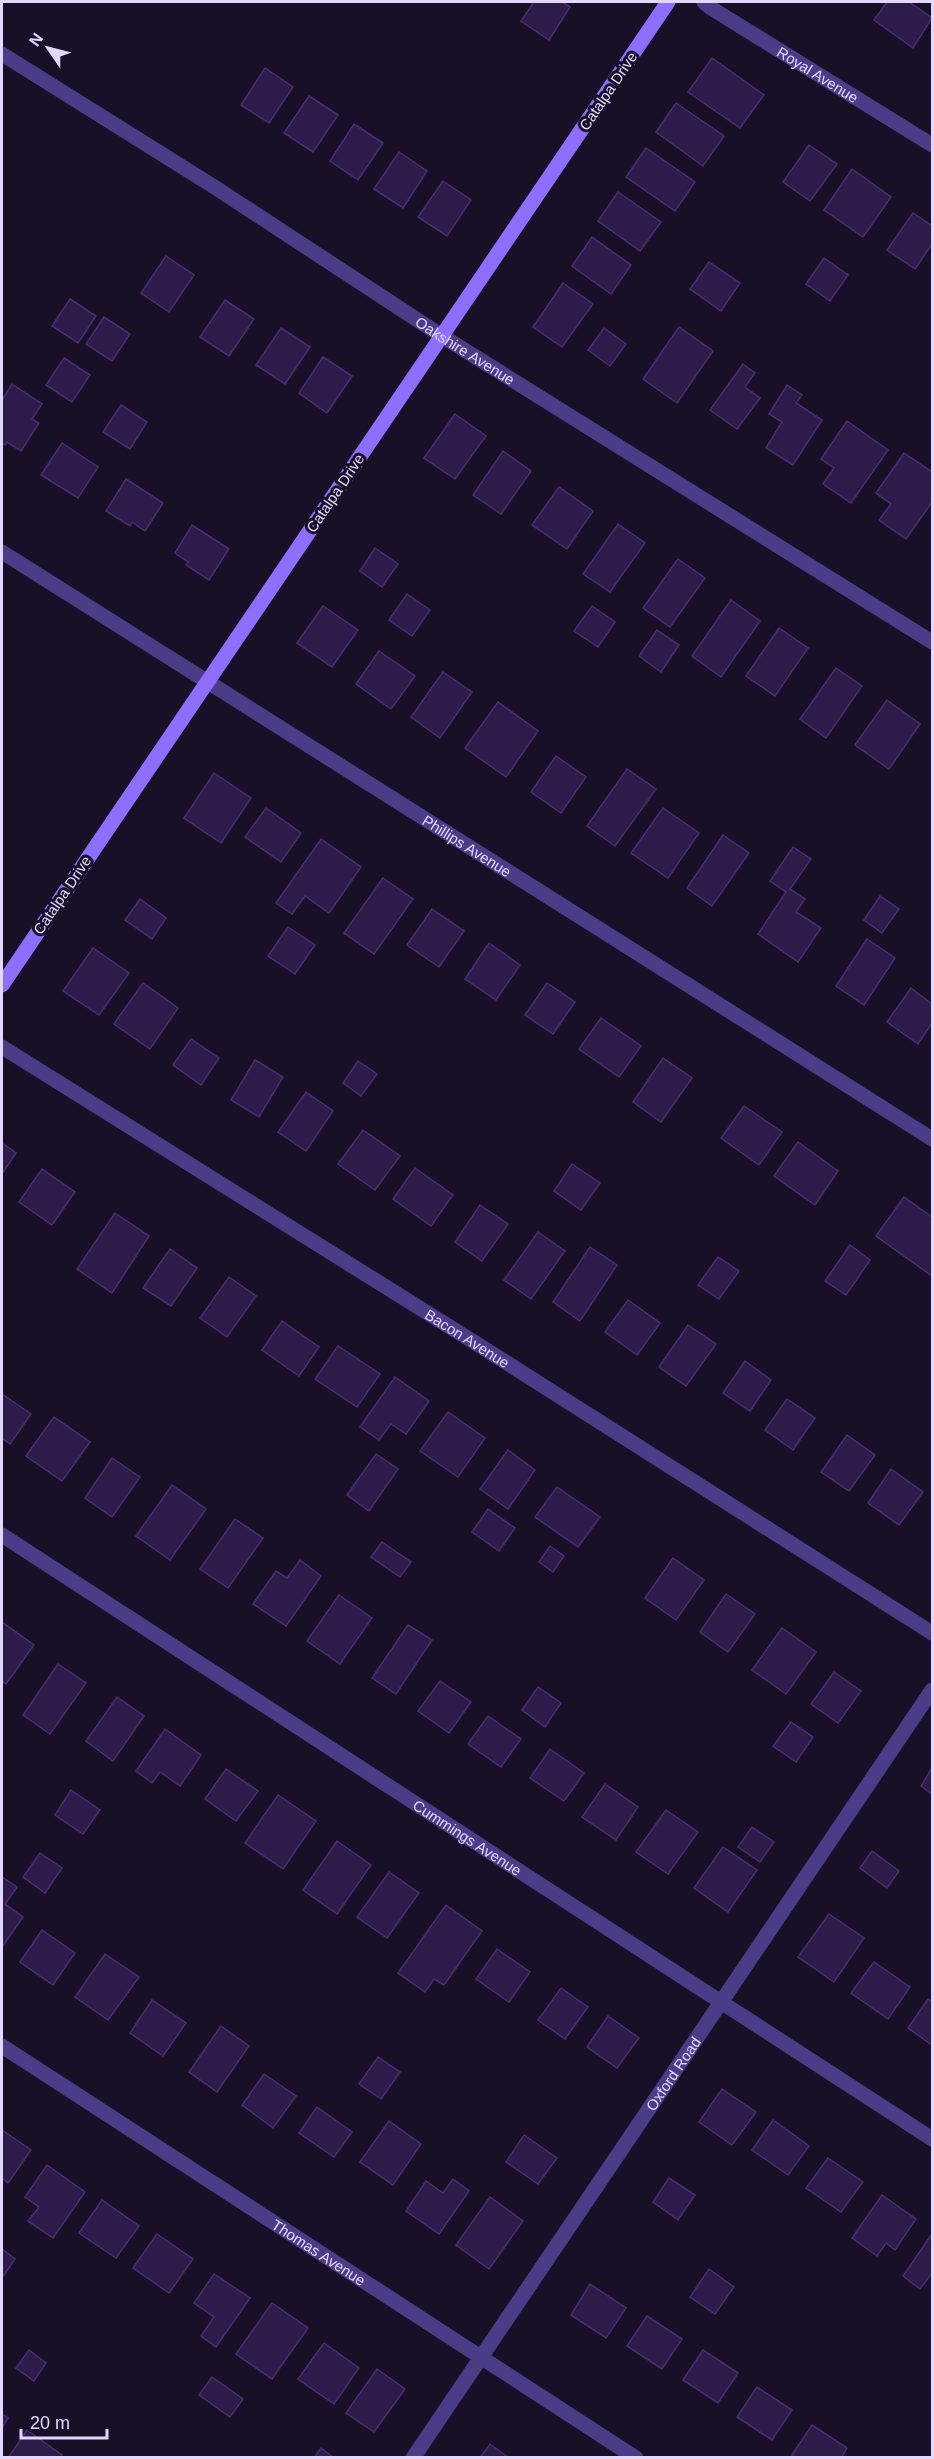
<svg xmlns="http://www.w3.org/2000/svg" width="934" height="2459" font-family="Arial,sans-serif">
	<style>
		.building { fill: #2d1c49; stroke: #492e75; stroke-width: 1.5 }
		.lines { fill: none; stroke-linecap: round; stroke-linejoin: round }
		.street { stroke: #4c3b87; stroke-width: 15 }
		.secondary { stroke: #8d6eff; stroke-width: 15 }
		.labels { text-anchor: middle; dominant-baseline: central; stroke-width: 6; stroke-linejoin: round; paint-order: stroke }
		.street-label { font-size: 15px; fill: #e3d7ff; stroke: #191028 }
	</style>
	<rect width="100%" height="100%" fill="#191028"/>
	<g class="building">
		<path d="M534 2H562L570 7 549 40 521 21Z"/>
		<path d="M887 2H909L932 18 913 48 874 20Z"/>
		<path d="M712 58 764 95 740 128 688 92Z"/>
		<path d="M265 68 293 87 269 123 241 105Z"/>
		<path d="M309 96 338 115 313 152 284 133Z"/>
		<path d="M676 103 724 136 703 166 656 132Z"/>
		<path d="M354 124 383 143 358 180 330 161Z"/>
		<path d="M809 145 837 164 810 201 783 182Z"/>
		<path d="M646 148 695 182 675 211 626 177Z"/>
		<path d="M399 152 427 171 403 208 374 189Z"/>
		<path d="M852 169 891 197 863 237 824 210Z"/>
		<path d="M443 181 471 200 447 236 418 217Z"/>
		<path d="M618 192 661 222 640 251 598 221Z"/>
		<path d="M913 213 932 226V244L915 269 887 250Z"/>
		<path d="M592 237 631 265 611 294 572 266Z"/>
		<path d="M166 256 194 275 169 312 141 293Z"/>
		<path d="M824 258 848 275 830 301 806 284Z"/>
		<path d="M709 262 740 283 721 311 690 289Z"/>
		<path d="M563 283 593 304 562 347 533 327Z"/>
		<path d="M70 299 96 316 78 343 52 326Z"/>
		<path d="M225 300 254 319 229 356 200 337Z"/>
		<path d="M104 317 130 334 112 361 86 344Z"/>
		<path d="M679 327 713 351 677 403 643 379Z"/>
		<path d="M281 328 310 347 285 384 256 365Z"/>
		<path d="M604 328 626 344 610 366 588 350Z"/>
		<path d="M323 357 352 376 327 413 299 393Z"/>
		<path d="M64 358 90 375 72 402 46 385Z"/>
		<path d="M743 364 755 373 745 387 760 398 737 429 710 410Z"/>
		<path d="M12 384 42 404 32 419 39 423 21 451 7 442 5 445 2 443V400Z"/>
		<path d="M787 385 802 395 796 403 822 420 793 465 766 448 782 422 769 414Z"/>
		<path d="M121 405 147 422 130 449 103 432Z"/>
		<path d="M455 414 486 436 455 479 424 458Z"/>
		<path d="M847 421 888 450 851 503 823 484 834 468 821 459Z"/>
		<path d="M62 443 98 467 78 498 41 475Z"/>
		<path d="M503 451 531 471 501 514 473 495Z"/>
		<path d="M904 453 932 472V502L906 539 879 520 891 504 876 493Z"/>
		<path d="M126 479 163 503 145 531 132 522 130 526 106 511Z"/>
		<path d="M559 487 593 511 567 549 532 525Z"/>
		<path d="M618 524 645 543 610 592 583 574Z"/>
		<path d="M192 525 229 549 209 580 186 565 188 562 175 553Z"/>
		<path d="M375 548 398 564 382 587 360 571Z"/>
		<path d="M678 559 705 578 670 627 643 608Z"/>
		<path d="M407 594 430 610 412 636 389 620Z"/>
		<path d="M731 600 760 621 721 677 692 656Z"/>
		<path d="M323 606 358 630 332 667 297 643Z"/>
		<path d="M592 606 615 622 598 647 574 631Z"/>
		<path d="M779 628 808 648 775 696 746 676Z"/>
		<path d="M657 630 679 645 661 672 639 656Z"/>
		<path d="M379 651 415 676 391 709 356 684Z"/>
		<path d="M836 668 862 686 826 738 800 719Z"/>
		<path d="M443 672 472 692 440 738 411 717Z"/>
		<path d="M887 700 920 724 889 769 855 745Z"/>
		<path d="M498 702 538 731 506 777 465 748Z"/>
		<path d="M556 756 586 777 561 813 531 792Z"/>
		<path d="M627 769 656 789 615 846 587 826Z"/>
		<path d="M214 773 251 798 221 843 184 818Z"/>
		<path d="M266 808 301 833 281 862 245 837Z"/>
		<path d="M663 808 699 833 668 878 631 853Z"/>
		<path d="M723 835 749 853 712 906 687 888Z"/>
		<path d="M321 839 361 867 329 913 305 896 292 914 276 903Z"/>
		<path d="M793 847 811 859 790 889 805 899 796 912 821 928 798 962 758 934 786 892 770 881Z"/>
		<path d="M383 878 413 899 374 954 344 933Z"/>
		<path d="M880 896 899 909 882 933 864 920Z"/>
		<path d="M140 899 166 918 152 939 125 920Z"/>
		<path d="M432 909 464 931 439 967 407 945Z"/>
		<path d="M288 927 315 945 295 974 268 956Z"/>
		<path d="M867 939 895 958 864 1005 836 986Z"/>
		<path d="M489 943 520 965 496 1000 465 979Z"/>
		<path d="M93 948 129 973 99 1015 63 991Z"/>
		<path d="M143 983 178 1008 150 1049 114 1024Z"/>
		<path d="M547 983 575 1002 553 1034 525 1015Z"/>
		<path d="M911 988 932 1004V1023L918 1044 887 1022Z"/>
		<path d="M601 1018 641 1046 619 1077 579 1049Z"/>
		<path d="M191 1039 219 1058 201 1085 173 1065Z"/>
		<path d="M663 1058 692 1078 661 1122 633 1102Z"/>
		<path d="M255 1060 283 1077 259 1117 231 1100Z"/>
		<path d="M358 1061 377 1074 361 1096 343 1083Z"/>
		<path d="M306 1092 333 1111 306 1151 278 1132Z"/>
		<path d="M744 1106 782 1132 759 1165 721 1138Z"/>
		<path d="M363 1130 400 1156 375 1190 338 1164Z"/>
		<path d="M798 1142 838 1171 815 1205 774 1176Z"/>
		<path d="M2 1143 16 1153 2 1174Z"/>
		<path d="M572 1164 600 1183 581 1210 554 1191Z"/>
		<path d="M415 1168 453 1195 431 1226 393 1199Z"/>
		<path d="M42 1169 75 1192 52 1225 19 1202Z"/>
		<path d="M904 1197 932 1217V1276L876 1236Z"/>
		<path d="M480 1205 508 1224 482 1261 455 1242Z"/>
		<path d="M115 1213 149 1236 112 1293 77 1269Z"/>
		<path d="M538 1232 565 1251 531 1299 504 1280Z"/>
		<path d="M850 1245 870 1260 846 1295 825 1281Z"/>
		<path d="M590 1247 617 1265 580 1321 553 1302Z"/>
		<path d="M170 1249 197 1268 171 1306 143 1288Z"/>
		<path d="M718 1257 739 1271 719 1299 698 1285Z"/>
		<path d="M229 1277 256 1296 227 1337 200 1318Z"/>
		<path d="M628 1300 660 1323 637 1355 605 1332Z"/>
		<path d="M282 1321 319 1347 299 1376 262 1350Z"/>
		<path d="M688 1325 716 1344 686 1386 659 1367Z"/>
		<path d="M338 1346 380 1374 357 1407 315 1379Z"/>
		<path d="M745 1361 771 1380 750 1411 723 1393Z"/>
		<path d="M395 1377 429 1401 406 1434 391 1424 379 1440 360 1427Z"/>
		<path d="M2 1394 31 1414 10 1444 2 1438Z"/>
		<path d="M787 1399 815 1418 793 1450 765 1430Z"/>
		<path d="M448 1412 485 1438 458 1477 420 1451Z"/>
		<path d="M54 1417 90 1442 62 1481 26 1456Z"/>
		<path d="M847 1435 875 1455 849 1491 821 1472Z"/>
		<path d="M508 1450 535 1470 508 1509 480 1489Z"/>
		<path d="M376 1454 398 1469 369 1511 347 1495Z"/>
		<path d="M112 1458 140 1477 112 1517 85 1498Z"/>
		<path d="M891 1469 923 1492 899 1525 868 1503Z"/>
		<path d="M172 1485 206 1509 170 1560 136 1536Z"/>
		<path d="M557 1487 600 1517 578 1547 535 1517Z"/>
		<path d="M488 1509 515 1528 499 1551 472 1532Z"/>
		<path d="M235 1519 263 1538 228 1588 200 1569Z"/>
		<path d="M382 1542 411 1562 400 1577 371 1557Z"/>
		<path d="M550 1546 564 1556 553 1572 539 1562Z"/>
		<path d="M673 1558 704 1580 676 1620 645 1598Z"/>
		<path d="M300 1560 321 1576 286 1626 253 1604 276 1571 287 1578Z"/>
		<path d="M726 1594 755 1614 728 1652 700 1632Z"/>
		<path d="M339 1595 372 1618 340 1664 307 1641Z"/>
		<path d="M2 1622 34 1645 6 1684 2 1681Z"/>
		<path d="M408 1625 432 1640 396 1694 372 1678Z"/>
		<path d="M782 1628 816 1652 786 1694 752 1670Z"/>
		<path d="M58 1664 86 1683 50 1734 23 1715Z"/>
		<path d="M834 1672 861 1691 838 1723 811 1704Z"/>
		<path d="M440 1681 471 1702 449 1733 418 1711Z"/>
		<path d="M538 1687 561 1703 545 1727 522 1710Z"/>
		<path d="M117 1697 144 1716 113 1761 86 1741Z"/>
		<path d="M488 1716 521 1739 501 1767 468 1744Z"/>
		<path d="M791 1722 813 1737 796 1762 773 1746Z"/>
		<path d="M165 1729 201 1755 180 1786 160 1772 152 1783 136 1771Z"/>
		<path d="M550 1749 584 1773 564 1801 530 1778Z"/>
		<path d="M932 1768V1794L921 1786Z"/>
		<path d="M226 1769 258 1791 236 1821 205 1799Z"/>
		<path d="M605 1784 638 1807 616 1840 582 1817Z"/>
		<path d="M71 1790 100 1810 83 1834 55 1815Z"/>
		<path d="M278 1795 316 1821 283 1869 245 1843Z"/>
		<path d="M666 1810 698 1832 668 1874 636 1852Z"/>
		<path d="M752 1827 774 1842 760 1862 738 1847Z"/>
		<path d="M337 1841 371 1865 337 1914 303 1890Z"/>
		<path d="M723 1847 757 1870 728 1912 694 1888Z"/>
		<path d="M872 1851 899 1871 887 1888 860 1868Z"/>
		<path d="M40 1853 62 1868 45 1893 23 1877Z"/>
		<path d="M389 1872 419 1893 387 1938 357 1917Z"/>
		<path d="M2 1877 17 1887 5 1904 23 1917 2 1947Z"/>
		<path d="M446 1905 482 1931 444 1985 434 1979 425 1992 398 1973Z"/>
		<path d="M829 1914 864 1938 834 1982 798 1957Z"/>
		<path d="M42 1930 75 1953 53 1985 20 1962Z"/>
		<path d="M497 1949 530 1972 509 2002 476 1979Z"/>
		<path d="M105 1954 139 1977 108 2020 75 1997Z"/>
		<path d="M874 1962 910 1987 888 2019 851 1993Z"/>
		<path d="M561 1988 588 2007 565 2039 538 2020Z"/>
		<path d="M928 1999 932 2001V2045L908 2028Z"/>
		<path d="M152 2000 186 2023 163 2056 130 2033Z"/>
		<path d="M608 2016 639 2038 617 2068 587 2047Z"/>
		<path d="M221 2026 249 2046 217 2092 189 2072Z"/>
		<path d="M378 2057 400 2072 381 2099 359 2084Z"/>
		<path d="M264 2074 296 2096 273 2128 242 2105Z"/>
		<path d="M722 2089 756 2112 732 2145 699 2122Z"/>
		<path d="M317 2107 352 2132 334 2157 299 2133Z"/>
		<path d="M773 2120 809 2146 788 2175 752 2150Z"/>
		<path d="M389 2121 421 2144 393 2185 360 2162Z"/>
		<path d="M2 2130 31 2150 8 2183 2 2178Z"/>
		<path d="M524 2135 557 2158 538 2184 506 2162Z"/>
		<path d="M828 2158 863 2182 841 2212 806 2188Z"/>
		<path d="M47 2165 85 2192 53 2238 28 2221 39 2207 25 2197Z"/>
		<path d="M669 2178 695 2195 678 2220 653 2202Z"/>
		<path d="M453 2179 469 2191 439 2234 406 2211 426 2181 443 2193Z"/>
		<path d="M882 2195 916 2219 895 2250 886 2243 877 2256 852 2238Z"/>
		<path d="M490 2197 523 2221 489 2269 456 2245Z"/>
		<path d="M102 2200 139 2226 116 2258 79 2233Z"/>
		<path d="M157 2234 193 2259 169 2293 133 2268Z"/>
		<path d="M932 2234V2273L920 2289 903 2276Z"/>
		<path d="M2 2249 15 2259 2 2278Z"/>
		<path d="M709 2269 734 2287 715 2314 690 2297Z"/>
		<path d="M214 2274 250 2298 216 2347 201 2336 214 2317 194 2303Z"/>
		<path d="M590 2284 626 2308 606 2338 571 2315Z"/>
		<path d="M272 2303 308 2328 272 2379 236 2354Z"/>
		<path d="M647 2316 682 2339 662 2369 627 2346Z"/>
		<path d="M324 2343 359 2368 334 2404 298 2379Z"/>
		<path d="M29 2350 46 2363 34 2381 16 2368Z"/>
		<path d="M703 2350 738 2373 718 2403 683 2380Z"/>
		<path d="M377 2369 405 2389 374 2432 346 2413Z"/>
		<path d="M212 2377 243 2399 230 2417 199 2395Z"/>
		<path d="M757 2387 792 2410 772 2440 737 2417Z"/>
		<path d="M2 2414 8 2418 2 2428Z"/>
		<path d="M812 2425 847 2448 841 2458H795L792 2455Z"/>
		<path d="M27 2430 62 2455 60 2458H8Z"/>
		<path d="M490 2444 509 2458H480Z"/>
		<path d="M321 2448 334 2458H314Z"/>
	</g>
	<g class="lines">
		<g class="street">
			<path id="s1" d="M704 2 711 8 932 145"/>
			<path id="s2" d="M2 54 216 188 442 336 932 642"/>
			<path id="s3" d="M2 552 932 1139"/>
			<path id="s4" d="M2 1047 474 1342 932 1633"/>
			<path id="s5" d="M2 1535 932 2139"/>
			<path id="s6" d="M2 2046 636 2458"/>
			<path id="s7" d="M413 2458 932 1690"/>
		</g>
		<path class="secondary" d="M2 985 668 2"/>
	</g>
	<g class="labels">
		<g class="street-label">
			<text stroke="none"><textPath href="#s1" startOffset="135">Royal Avenue</textPath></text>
			<text transform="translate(608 91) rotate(-56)">Catalpa Drive</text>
			<text stroke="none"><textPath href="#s2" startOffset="550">Oakshire Avenue</textPath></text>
			<text transform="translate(335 493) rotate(-56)">Catalpa Drive</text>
			<text stroke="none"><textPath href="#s3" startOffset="550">Phillips Avenue</textPath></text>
			<text transform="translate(62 895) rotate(-56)">Catalpa Drive</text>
			<text stroke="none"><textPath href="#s4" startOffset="549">Bacon Avenue</textPath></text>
			<text stroke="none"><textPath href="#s5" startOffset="555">Cummings Avenue</textPath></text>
			<text stroke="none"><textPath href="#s7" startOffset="464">Oxford Road</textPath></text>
			<text stroke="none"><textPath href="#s6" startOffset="378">Thomas Avenue</textPath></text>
		</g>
	</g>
	<rect width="934" height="2459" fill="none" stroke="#e3d7ff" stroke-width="6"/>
	<g transform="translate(48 48) rotate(305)" stroke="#191028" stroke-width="4.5" paint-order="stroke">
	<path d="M0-4.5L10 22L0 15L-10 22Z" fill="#e3d7ff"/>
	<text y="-9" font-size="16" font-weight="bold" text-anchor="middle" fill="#e3d7ff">N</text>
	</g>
	<path d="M21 2429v9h86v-9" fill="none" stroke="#e3d7ff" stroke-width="3"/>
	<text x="30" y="2429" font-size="18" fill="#e3d7ff" stroke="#191028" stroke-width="4.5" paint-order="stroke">20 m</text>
</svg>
